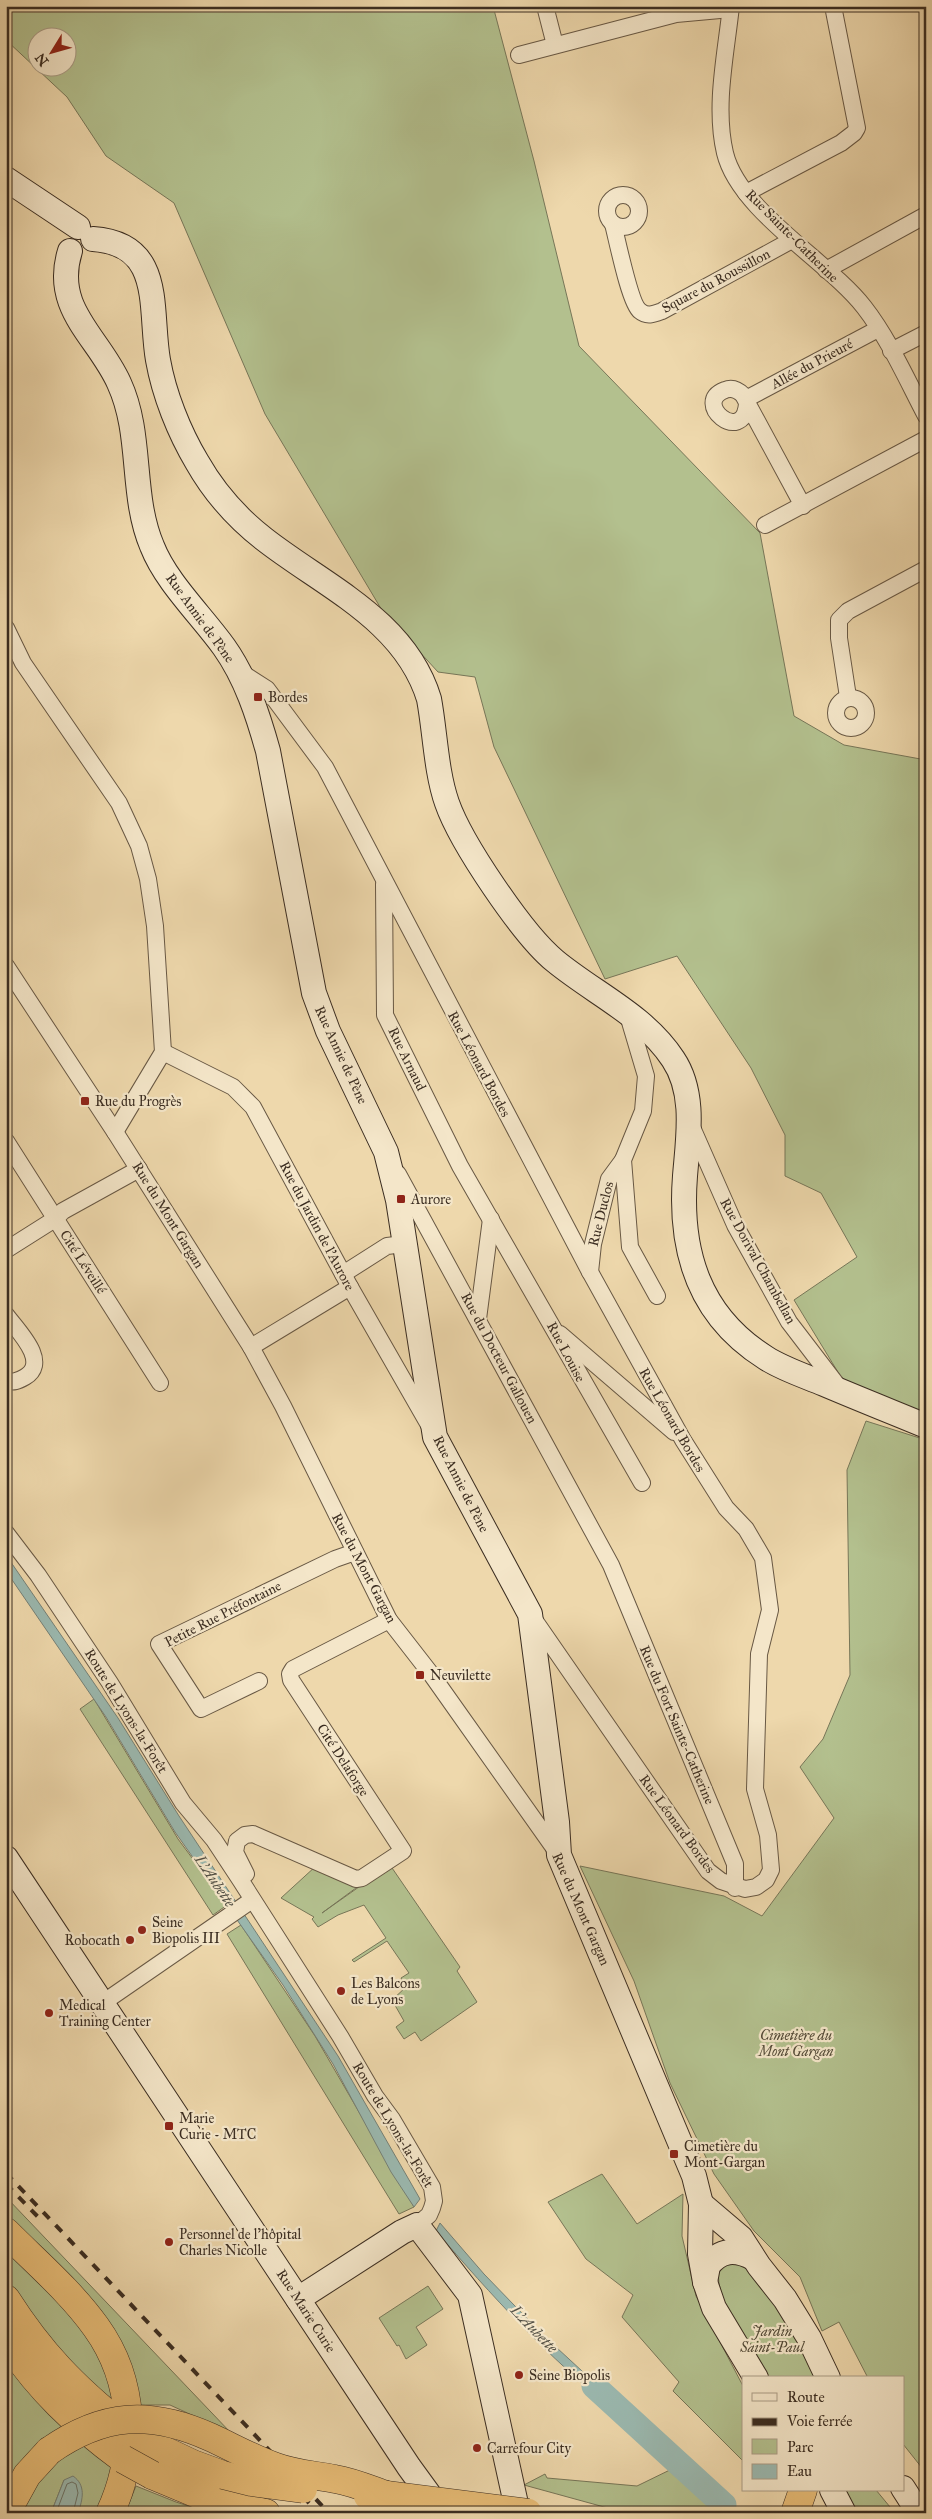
<svg xmlns="http://www.w3.org/2000/svg" width="932" height="2519" font-family="'IM FELL Great Primer',serif">
	<style>
		.green { fill: #b3c08e; stroke: #777658; fill-rule: evenodd }
		.water { fill: #9bb9b0; stroke: #758177 }
		.lines { fill: none; stroke-linecap: round; stroke-linejoin: round }
		.shore { stroke: #6b7368; stroke-width: 1 }
		.river { stroke: #9bb9b0; stroke-width: 25 }
		.street-casing { stroke: #685844; stroke-width: 18 }
		.secondary-casing { stroke: #3b2d21; stroke-width: 26 }
		.highway-casing { stroke: #3b2d21; stroke-width: 29 }
		.street { stroke: #f4e6c9; stroke-width: 16 }
		.secondary { stroke: #f4e6c9; stroke-width: 24 }
		.highway { stroke: #e7bc76; stroke-width: 28 }
		.rail { stroke: #3b2d21; stroke-width: 4; stroke-dasharray: 9 9; stroke-linecap: butt }
		.highway-bridge-casing { stroke: #3b2d21; stroke-width: 29; stroke-linecap: butt }
		.highway-bridge { stroke: #e7bc76; stroke-width: 28 }
		.poi-dot { fill: #8f2418; stroke: #f4e6c9; stroke-width: 2 }
		.labels { text-anchor: middle; dominant-baseline: central; stroke-width: 4.5; stroke-linejoin: round; paint-order: stroke }
		.street-label { font-size: 14px; fill: #3b2d21; stroke: #f4e6c9 }
		.poi-label { font-size: 14px; fill: #3b2d21; stroke: #f4e6c9; text-anchor: start }
		.park-label { font-size: 14px; font-style: italic; fill: #534a37; stroke: #f4e6c9 }
		.water-label { font-size: 15px; font-style: italic; fill: #535045; stroke: #f4e6c9 }
	</style>
	<rect width="100%" height="100%" fill="#eed8ac"/>
	<filter id="stains"><feTurbulence type="fractalNoise" baseFrequency=".004" numOctaves="4"/><feColorMatrix values="0 0 0 0 .2 0 0 0 0 .09 0 0 0 0 .02 0 0 0 .5 -.17"/></filter>
	<radialGradient id="worn" r=".72"><stop offset=".6" stop-color="#630" stop-opacity="0"/><stop offset="1" stop-color="#630" stop-opacity=".3"/></radialGradient>
	<g class="green">
		<path d="M6 6H493L534 161 579 346 760 533 794 716 844 745 926 760V1414L844 1382 794 1300 857 1257 821 1193 785 1176V1135L751 1068 677 956 605 979 494 747 475 677 438 672 383 612 265 414 174 203 106 156 67 97 6 40ZM38 38H68V68H38Z"/>
		<path d="M866 1421 926 1440V2473L903 2444V2378H868L839 2322 822 2331 800 2277 754 2231 714 2174 670 2083 634 1981 580 1866 724 1896 762 1916 834 1818 800 1767 823 1739 850 1675 847 1470Z"/>
		<path d="M94 1699 178 1839 227 1905 213 1915 80 1709Z"/>
		<path d="M390 1865 460 1967 457 1971 477 2002 421 2041 415 2032 404 2039 396 2027 404 2021 392 2000 406 1987 401 1978 409 1973 387 1941 354 1962 352 1960 386 1938 364 1905 338 1915 318 1927 312 1919 314 1917 281 1898 316 1866 360 1885 322 1913Z"/>
		<path d="M241 1925 315 2036 414 2207 399 2214 227 1934Z"/>
		<path d="M602 2174 637 2224 683 2194 682 2236 696 2296 743 2386V2461L673 2391 679 2382 622 2317 633 2295 586 2259 548 2202Z"/>
		<path d="M6 2197 231 2433 170 2405H136L54 2260 6 2213Z"/>
		<path d="M6 2241 85 2322 124 2408 87 2380 59 2351 24 2307 6 2276Z"/>
		<path d="M742 2263 769 2295 795 2332 819 2378H770C754 2354 707 2292 721 2264Z"/>
		<path d="M428 2286 443 2309 416 2327 427 2345 406 2359 399 2345 397 2346 379 2318Z"/>
		<path d="M6 2356 119 2472 103 2513H78L80 2507 64 2480 51 2513H18L6 2489Z"/>
		<path d="M678 2466 727 2511 756 2513H626L524 2485 545 2474 547 2478 637 2486Z"/>
		<path d="M136 2486 176 2502 210 2513H125Z"/>
		<path d="M844 2490H876L895 2513H854L850 2499Z"/>
	</g>
	<g class="water">
		<path d="M6 1555 118 1718 179 1816 338 2056 420 2199 414 2207 391 2172 333 2064 283 1985 175 1832 106 1717 6 1571Z"/>
		<path d="M440 2223 484 2274 544 2336 620 2406 616 2411C548 2358 491 2295 436 2231Z"/>
		<path d="M73 2476C86 2485 83 2499 78 2513H51L64 2480Z"/>
	</g>
	<g class="lines">
		<path class="shore" d="M56 2513 67 2484 72 2482 76 2484 78 2493 73 2513"/>
		<path class="river" d="M594 2386 724 2505"/>
		<defs>
			<g id="street">
				<path d="M545 6 555 45"/>
				<path d="M731 6C726 54 714 106 725 153 739 211 828 261 864 307 889 339 907 380 926 416"/>
				<path d="M519 55 676 14 731 9"/>
				<path d="M746 193 841 143 854 133 857 128 833 6"/>
				<circle cx="623" cy="211" r="16"/>
				<path d="M613 224C617 239 630 304 640 311 647 317 654 314 662 311L792 240"/>
				<path d="M826 270 926 215"/>
				<path d="M891 351 926 333"/>
				<path d="M746 399 878 329"/>
				<path d="M747 404C743 446 691 403 725 390 732 387 738 390 743 395L803 506"/>
				<path d="M765 525 926 439"/>
				<path d="M6 628 23 663 119 803 139 846 148 879 155 926 163 1052 115 1132"/>
				<path d="M239 671 267 689 325 767 590 1272 683 1440 726 1508 746 1529 763 1558 770 1610 759 1654 755 1789 768 1835 771 1870 766 1880 756 1887 745 1889 721 1881 708 1871 533 1618"/>
				<path d="M848 697 839 638V620L848 611 926 569"/>
				<circle cx="851" cy="713" r="15"/>
				<path d="M384 884 385 1015 460 1166 642 1483"/>
				<path d="M6 966 115 1132 251 1347 283 1406 389 1620 431 1674 559 1855"/>
				<path d="M627 1012 646 1076 643 1111 623 1160 630 1247 657 1296"/>
				<path d="M163 1052 233 1087 253 1107 350 1287 429 1425"/>
				<path d="M691 1125 735 1225 789 1322 841 1390"/>
				<path d="M6 1141 160 1383"/>
				<path d="M398 1174 611 1565 735 1864V1888"/>
				<path d="M6 1250 55 1219 63 1211 139 1169"/>
				<path d="M590 1272 593 1244 609 1179 623 1160"/>
				<path d="M343 1274 387 1246 404 1244"/>
				<path d="M6 1315C18 1331 50 1362 25 1377 18 1381 13 1383 6 1380"/>
				<path d="M478 1319 491 1219"/>
				<path d="M560 1334 674 1432"/>
				<path d="M251 1347 350 1287"/>
				<path d="M6 1533 38 1575 110 1683 183 1803 214 1840 241 1881 340 2036 375 2096 392 2119 432 2187 434 2201 432 2208 429 2215 417 2225"/>
				<path d="M259 1681 201 1709 159 1644 335 1559 355 1552"/>
				<path d="M246 1874 235 1852 237 1841 245 1835 253 1834 356 1879 362 1878 403 1851 291 1680 290 1674 293 1669 389 1620"/>
				<path d="M104 2002 252 1900"/>
			</g>
			<g id="secondary">
				<path d="M6 179 78 227"/>
				<path d="M93 239C165 244 149 309 158 360 164 394 179 432 197 462 214 492 237 518 264 539 324 586 405 620 429 699 435 731 436 772 447 803 461 843 523 935 555 961 595 994 644 1015 673 1059 696 1093 688 1138 685 1176 679 1252 699 1316 766 1358 783 1369 805 1376 824 1384 857 1398 892 1412 926 1426"/>
				<path d="M70 251C52 309 98 336 119 383 143 435 130 494 152 546 166 582 201 615 224 647 246 678 258 715 268 751L314 993 328 1031 386 1152 398 1200 435 1437 530 1614 557 1822 559 1855 694 2176 701 2204 700 2254 705 2282 714 2308 756 2378"/>
				<path d="M6 1858 409 2467 441 2511"/>
				<path d="M701 2204 741 2238 759 2266 785 2299 809 2338 828 2378"/>
				<path d="M705 2282 708 2266C720 2249 736 2249 753 2258"/>
				<path d="M298 2299 402 2232 417 2225 470 2295 518 2513"/>
				<path d="M903 2488 919 2513"/>
				<path d="M832 2490 844 2513"/>
			</g>
			<g id="highway">
				<path d="M6 2232C37 2263 71 2292 96 2327 135 2381 138 2453 110 2513"/>
				<path d="M6 2299C41 2354 74 2387 123 2427"/>
				<path d="M6 2339C37 2388 77 2425 123 2459"/>
				<path d="M142 2440 193 2464 223 2475"/>
				<path d="M152 2475 212 2500 266 2513"/>
				<path d="M6 2513 27 2475 49 2451"/>
				<path d="M795 2513 803 2490"/>
			</g>
		</defs>
		<use href="#street" class="street-casing"/>
		<use href="#secondary" class="secondary-casing"/>
		<use href="#highway" class="highway-casing"/>
		<use href="#street" class="street"/>
		<use href="#secondary" class="secondary"/>
		<use href="#highway" class="highway"/>
		<g class="rail">
			<path d="M6 2173 329 2513"/>
			<path d="M6 2184 41 2220"/>
			<path d="M291 2483 318 2513"/>
		</g>
		<defs>
			<g id="highway-bridge">
				<path d="M49 2451C103 2413 150 2410 210 2437 232 2447 253 2459 276 2467 295 2474 315 2475 335 2479 353 2482 369 2489 386 2495"/>
				<path d="M123 2459 152 2475"/>
				<path d="M223 2475 251 2482 303 2489"/>
				<path d="M368 2496 386 2495 528 2513"/>
			</g>
		</defs>
		<use href="#highway-bridge" class="highway-bridge-casing"/>
		<use href="#highway-bridge" class="highway-bridge"/>
	</g>
	<g class="poi-dot">
		<rect x="253" y="692" width="10" height="10" rx="2.5"/>
		<rect x="80" y="1096" width="10" height="10" rx="2.5"/>
		<rect x="396" y="1194" width="10" height="10" rx="2.5"/>
		<rect x="415" y="1670" width="10" height="10" rx="2.5"/>
		<circle cx="142" cy="1930" r="5"/>
		<circle cx="130" cy="1940" r="5"/>
		<circle cx="341" cy="1991" r="5"/>
		<circle cx="49" cy="2013" r="5"/>
		<rect x="164" y="2121" width="10" height="10" rx="2.5"/>
		<rect x="669" y="2149" width="10" height="10" rx="2.5"/>
		<circle cx="169" cy="2242" r="5"/>
		<circle cx="519" cy="2375" r="5"/>
		<circle cx="477" cy="2448" r="5"/>
	</g>
	<g class="labels">
		<g class="street-label">
			<text transform="translate(792 236) rotate(45)">Rue Sainte-Catherine</text>
			<text transform="translate(716 281) rotate(-28)">Square du Roussillon</text>
			<text transform="translate(812 364) rotate(-28)">Allée du Prieuré</text>
			<text transform="translate(200 618) rotate(54)">Rue Annie de Pène</text>
			<text transform="translate(341 1055) rotate(65)">Rue Annie de Pène</text>
			<text transform="translate(407 1059) rotate(64)">Rue Arnaud</text>
			<text transform="translate(479 1064) rotate(62)">Rue Léonard Bordes</text>
			<text transform="translate(601 1214) rotate(-76)">Rue Duclos</text>
			<text transform="translate(168 1215) rotate(58)">Rue du Mont Gargan</text>
			<text transform="translate(317 1226) rotate(62)">Rue du Jardin de l'Aurore</text>
			<text transform="translate(758 1261) rotate(61)">Rue Dorival Chambellan</text>
			<text transform="translate(83 1262) rotate(57)">Cité Léveillé</text>
			<text transform="translate(566 1352) rotate(62)">Rue Louise</text>
			<text transform="translate(499 1358) rotate(62)">Rue du Docteur Gallouen</text>
			<text transform="translate(672 1420) rotate(60)">Rue Léonard Bordes</text>
			<text transform="translate(461 1484) rotate(63)">Rue Annie de Pène</text>
			<text transform="translate(364 1568) rotate(62)">Rue du Mont Gargan</text>
			<text transform="translate(223 1614) rotate(-27)">Petite Rue Préfontaine</text>
			<text transform="translate(126 1711) rotate(58)">Route de Lyons-la-Forêt</text>
			<text transform="translate(677 1725) rotate(67)">Rue du Fort Sainte-Catherine</text>
			<text transform="translate(343 1760) rotate(57)">Cité Delaforge</text>
			<text transform="translate(677 1824) rotate(54)">Rue Léonard Bordes</text>
			<text transform="translate(581 1909) rotate(66)">Rue du Mont Gargan</text>
			<text transform="translate(393 2125) rotate(59)">Route de Lyons-la-Forêt</text>
			<text transform="translate(306 2311) rotate(57)">Rue Marie Curie</text>
		</g>
		<g class="poi-label">
			<text x="268" y="697">Bordes</text>
			<text x="95" y="1101">Rue du Progrès</text>
			<text x="411" y="1199">Aurore</text>
			<text x="430" y="1675">Neuvilette</text>
			<text x="152" y="1922">Seine<tspan x="152" dy="16">Biopolis III</tspan></text>
			<text x="120" y="1940" text-anchor="end">Robocath</text>
			<text x="351" y="1983">Les Balcons<tspan x="351" dy="16">de Lyons</tspan></text>
			<text x="59" y="2005">Medical<tspan x="59" dy="16">Training Center</tspan></text>
			<text x="179" y="2118">Marie<tspan x="179" dy="16">Curie - MTC</tspan></text>
			<text x="684" y="2146">Cimetière du<tspan x="684" dy="16">Mont-Gargan</tspan></text>
			<text x="179" y="2234">Personnel de l'hôpital<tspan x="179" dy="16">Charles Nicolle</tspan></text>
			<text x="529" y="2375">Seine Biopolis</text>
			<text x="487" y="2448">Carrefour City</text>
		</g>
		<g class="park-label">
			<text x="796" y="2035">Cimetière du<tspan x="796" dy="16">Mont Gargan</tspan></text>
			<text x="772" y="2331">Jardin<tspan x="772" dy="16">Saint-Paul</tspan></text>
		</g>
		<g class="water-label">
			<text transform="translate(215 1881) rotate(56)">L'Aubette</text>
			<text transform="translate(534 2329) rotate(46)">L'Aubette</text>
		</g>
	</g>
	<rect width="932" height="2519" fill="none" stroke="#eed8ac" stroke-width="25"/>
	<rect x="8" y="8" width="917" height="2504" fill="none" stroke="#3b2d21" stroke-width="2.5"/>
	<rect x="12" y="12" width="907" height="2494" fill="none" stroke="#3b2d21"/>
	<rect x="742" y="2376" width="162" height="115" fill="#f4e6c9" stroke="#aa9c86"/>
	<rect x="752" y="2393" width="25" height="8" fill="#f4e6c9" stroke="#aa9c86"/>
	<text x="787" y="2402" font-size="15" fill="#3b2d21">Route</text>
	<rect x="752" y="2418" width="25" height="8" fill="#3b2d21" stroke="#aa9c86"/>
	<text x="787" y="2426" font-size="15" fill="#3b2d21">Voie ferrée</text>
	<rect x="752" y="2439" width="25" height="15" fill="#b3c08e" stroke="#aa9c86"/>
	<text x="787" y="2452" font-size="15" fill="#3b2d21">Parc</text>
	<rect x="752" y="2464" width="25" height="15" fill="#9bb9b0" stroke="#aa9c86"/>
	<text x="787" y="2476" font-size="15" fill="#3b2d21">Eau</text>
	<g transform="translate(52 52) rotate(233)"><circle r="24" fill="#f4e6c9" stroke="#aa9c86"/>
	<path d="M0-4L9 19L0 12L-9 19Z" fill="#8f2418"/>
	<text y="-8" font-size="14" font-weight="bold" text-anchor="middle" fill="#3b2d21">N</text>
	</g>
	<rect width="100%" height="100%" filter="url(#stains)"/>
	<rect width="100%" height="100%" fill="url(#worn)"/>
</svg>
